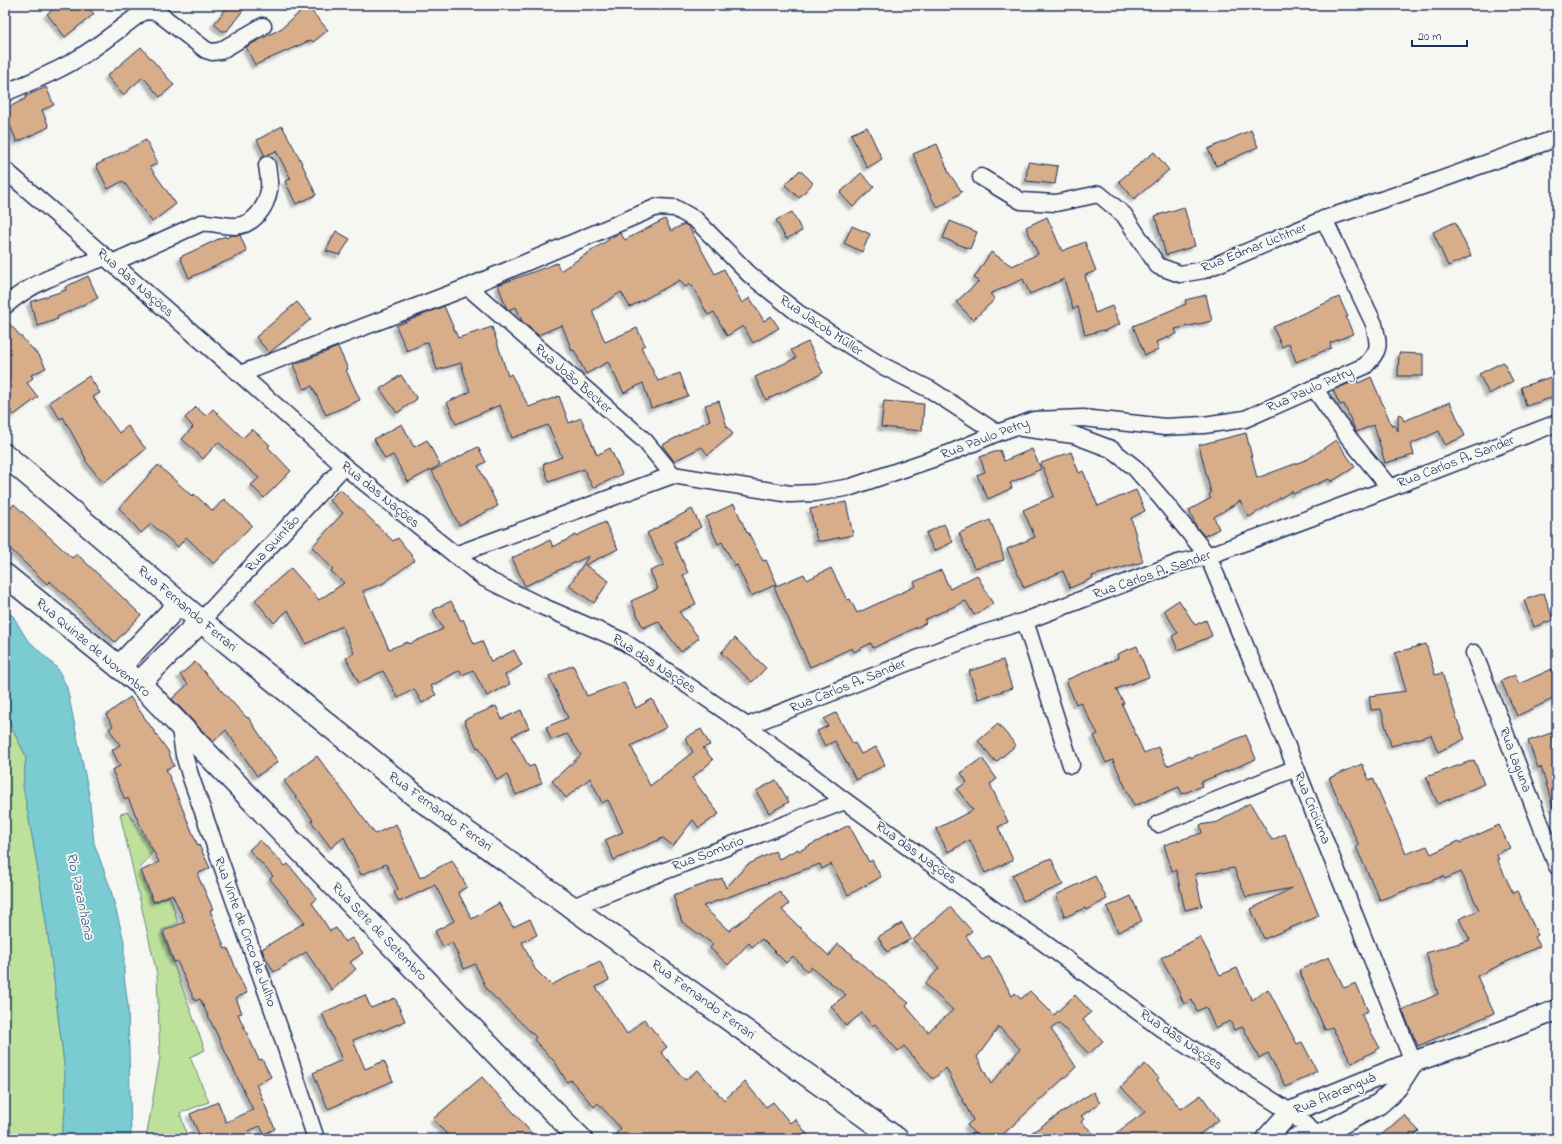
<svg xmlns="http://www.w3.org/2000/svg" width="1562" height="1144" font-family="'Indie Flower',sans-serif">
	<style>
		.green { fill: #bde19b; stroke: #6c887c }
		.water { fill: #7accd2; stroke: #548da4 }
		.building { fill: #d8ad89; stroke: #1b2f5e; fill-rule: evenodd; filter: url(#shadow) }
		.lines { fill: none; stroke-linecap: round; stroke-linejoin: round }
		.minor-casing { stroke: #1b2f5e; stroke-width: 19 }
		.tertiary-casing { stroke: #1b2f5e; stroke-width: 23 }
		.secondary-casing { stroke: #1b2f5e; stroke-width: 25 }
		.minor { stroke: #f6f6f2; stroke-width: 16 }
		.tertiary { stroke: #f6f6f2; stroke-width: 20 }
		.secondary { stroke: #f6f6f2; stroke-width: 22 }
		.labels { text-anchor: middle; dominant-baseline: central; stroke-width: 3.5; stroke-linejoin: round; paint-order: stroke }
		.street-label { font-size: 14px; fill: #1b2f5e; stroke: #f6f6f2 }
		.water-label { font-size: 15px; font-style: italic; fill: #33567b; stroke: #f6f6f2 }
	</style>
	<defs>
		<filter id="shadow"><feDropShadow dx="-3.5" dy="3.5" stdDeviation="1" flood-color="#0004"/></filter>
	</defs>
	<rect width="100%" height="100%" fill="#f6f6f2"/>
	<filter id="ink" filterUnits="userSpaceOnUse"><feTurbulence type="fractalNoise" baseFrequency=".025" numOctaves="2"/><feDisplacementMap in="SourceGraphic" scale="8" xChannelSelector="R" yChannelSelector="G"/><feConvolveMatrix kernelMatrix="1 2 1 2 8 2 1 2 1" color-interpolation-filters="sRGB"/></filter>
	<g filter="url(#ink)">
		<g class="green">
			<path d="M5 713 26 757 23 786C37 862 50 939 58 1016 63 1054 71 1102 60 1139H5Z"/>
			<path d="M128 812 149 846 154 845 157 846 139 870 153 903 170 896 178 923 161 930 205 1050 190 1057 209 1102 180 1113 188 1139H146L160 1057 157 974 120 814Z"/>
		</g>
		<path class="water" d="M5 610 13 616 26 638 58 669 67 688 89 794 94 843 110 887 124 941V976L128 1006 131 1139H60C71 1102 63 1054 58 1016 50 939 37 862 23 786L26 757 5 713Z"/>
		<g class="building">
			<path d="M59 5H86L94 14 65 37 47 14Z"/>
			<path d="M229 5H247L227 31H222L214 24Z"/>
			<path d="M307 6 328 30 313 42 311 40 255 65 246 47 282 28Z"/>
			<path d="M141 47 174 85 160 97 143 77 123 95 107 76Z"/>
			<path d="M46 87 54 105 42 110 49 127 17 142 9 123H5V109L25 99 26 96Z"/>
			<path d="M282 126 299 157 316 195 296 204 285 181 291 179 276 151 265 156 257 140Z"/>
			<path d="M867 127 882 159 867 168 851 134Z"/>
			<path d="M1251 130 1258 147 1216 166 1208 149Z"/>
			<path d="M146 140 158 163 150 167 176 204 152 222 123 181 108 189 96 165Z"/>
			<path d="M937 144 949 173 962 192 938 208 932 199 913 154Z"/>
			<path d="M1154 152 1169 170 1134 199 1119 181Z"/>
			<path d="M1028 162 1058 166 1055 184 1026 181Z"/>
			<path d="M800 170 813 183 799 198 785 185Z"/>
			<path d="M861 173 874 187 853 207 840 193Z"/>
			<path d="M1184 207 1195 246 1166 255 1155 216Z"/>
			<path d="M792 212 802 231 786 239 776 220Z"/>
			<path d="M1047 217 1062 251 1085 242 1096 271 1085 275 1095 313 1112 306 1120 324 1104 331 1103 330 1085 335 1078 307 1073 309 1064 279 1030 294 1023 279 990 294 995 299 973 320 956 302 979 281 974 278 991 252 1012 266 1038 254 1026 227Z"/>
			<path d="M665 219 671 231 684 224 689 227 715 274 724 269 742 303 750 298 764 321 771 316 779 328 753 343 743 326 727 336 714 312 708 315 691 284 685 287 680 280 630 307 621 292 592 311 605 342 637 328 645 345 641 347 658 381 680 373 688 396 651 408 643 383 624 393 608 362 586 374 574 350 572 351 562 325 538 335 522 321 516 307 508 310 506 307 498 285 557 263 560 271 616 235 620 233 625 240Z"/>
			<path d="M950 221 977 232 970 249 943 238Z"/>
			<path d="M1455 222 1471 256 1448 266 1433 232Z"/>
			<path d="M852 226 870 234 862 252 844 243Z"/>
			<path d="M336 231 350 239 340 255 326 251Z"/>
			<path d="M232 235H240L247 252 189 278 180 257 225 236 226 238Z"/>
			<path d="M88 276 98 298 57 317 58 319 38 326 30 302 66 290 65 287Z"/>
			<path d="M1206 295 1212 321 1175 329 1177 334 1156 342 1159 350 1145 355 1133 326 1186 304 1185 300Z"/>
			<path d="M1339 297 1348 317H1346L1353 334 1330 343 1331 348 1296 362 1289 343 1282 347 1273 327Z"/>
			<path d="M297 302 311 319 269 353 256 337Z"/>
			<path d="M444 306 458 338 492 327 508 376 511 374 529 407 559 396 569 423 581 418 597 455 610 448 622 474 593 488 584 469 549 482 543 464 562 457 548 425 512 438 500 405 456 424 447 402 470 392 461 363 437 370 428 342 407 351 396 326Z"/>
			<path d="M5 319 40 357 46 368 31 375 33 378 27 383 38 397 14 415 5 403Z"/>
			<path d="M808 342 823 373 766 400 755 377 796 358 791 350Z"/>
			<path d="M338 347 348 369 346 370 360 400 326 415 312 386 304 389 293 365Z"/>
			<path d="M1399 353 1423 354V376H1398Z"/>
			<path d="M1503 362 1513 381 1489 394 1479 374Z"/>
			<path d="M401 375 417 399 397 413 380 389Z"/>
			<path d="M1557 375V396L1526 406 1521 387Z"/>
			<path d="M89 376 100 393 93 397 119 433 128 426 146 449 103 483 85 460 86 459 63 417 60 419 49 402Z"/>
			<path d="M1371 377 1392 426 1395 425 1398 431V415L1401 414 1404 421 1450 402 1465 436 1445 445 1439 431 1411 444 1414 455 1385 463 1374 425 1356 432 1344 404 1340 405 1333 390 1357 380 1358 383Z"/>
			<path d="M719 401 727 427 733 434 708 455 702 447 674 461 662 445 710 420 705 405Z"/>
			<path d="M884 401 924 404 922 431 881 427Z"/>
			<path d="M196 407 206 416 213 409 243 438 252 429 270 445 268 447 291 471 264 498 251 485 259 478 218 442 203 459 182 439 193 427 185 418Z"/>
			<path d="M402 424 414 447 427 440 440 465 408 482 393 455 385 459 374 439Z"/>
			<path d="M1246 433 1257 478 1308 459 1336 440 1355 467 1331 482 1329 479 1293 494 1292 491 1249 517 1240 501 1214 517 1219 529 1204 536 1196 526 1189 510 1211 498 1209 495 1211 493 1199 445Z"/>
			<path d="M478 447 486 462 478 466 498 506 459 525 432 471Z"/>
			<path d="M1032 449 1041 469 1010 483 1012 488 988 499 977 475 985 472 980 457 1000 450 1004 461Z"/>
			<path d="M1071 452 1079 473 1083 471 1098 506 1136 490 1145 511 1131 518 1143 562 1092 576 1093 578 1070 588 1063 571 1024 588 1007 549 1035 537 1023 510 1054 496 1041 463Z"/>
			<path d="M158 465 192 496 194 494 213 511 224 499 252 525 214 564 186 537 178 547 151 524 141 533 119 508Z"/>
			<path d="M340 489 393 541 398 538 415 560 384 583 363 591 389 649 408 642 409 644 443 629 433 610 451 601 461 621 463 619 474 644 482 641 491 662 514 650 522 665 505 675 510 684 487 696 473 670 462 675 460 670 431 686 436 695 422 703 414 689 398 698 383 671 359 683 346 658 354 653 342 626 306 644 288 610 274 623 255 600 291 568 319 600 344 583 331 571 333 569 312 547 343 513 329 500Z"/>
			<path d="M846 502 853 535 823 541H817L810 509Z"/>
			<path d="M14 504 72 558 77 554 141 615 115 642 50 581 47 584 5 544V515Z"/>
			<path d="M734 504 747 533 748 532 763 561 766 560 777 584 751 596 737 565 735 566 722 542 718 544 706 517Z"/>
			<path d="M692 509 701 527 674 542 688 573 683 575 696 604 679 612 699 638 681 652 658 621 643 628 631 601 658 589 650 571 664 565 647 533Z"/>
			<path d="M990 520 1000 544 1004 560 974 568 959 533Z"/>
			<path d="M605 522 618 549 585 565 609 581 594 603 569 586 589 556 525 586 512 558 550 540 553 547 576 535V536Z"/>
			<path d="M944 524 953 542 934 551 926 533Z"/>
			<path d="M831 568 847 600 850 599 857 613 916 586 914 582 941 570 950 589 977 575 993 604 974 615 966 601 924 620 926 623 873 648 871 643 854 652 852 648 810 667 774 587 804 574 807 580Z"/>
			<path d="M1544 593 1553 620 1534 627 1524 600Z"/>
			<path d="M1179 600 1195 625 1206 620 1212 636 1178 650 1172 636 1178 633 1164 610Z"/>
			<path d="M735 638 766 668 752 682 721 653Z"/>
			<path d="M1426 644 1435 675 1442 673 1459 725 1465 739 1438 752 1431 735 1391 746 1381 709 1371 710 1369 696 1406 691 1395 653Z"/>
			<path d="M1137 646 1149 677 1116 689 1124 703 1122 704 1144 753 1158 747 1167 766 1189 756 1190 758 1246 735 1256 759 1201 782 1202 786 1182 794 1179 787 1134 806 1113 760 1106 763 1094 736 1098 734 1080 702 1076 704 1066 680 1118 658 1117 654Z"/>
			<path d="M1003 660 1012 688 978 699 969 671Z"/>
			<path d="M195 662 247 718 248 717 278 762 257 776 226 730 213 742 172 699 188 684 180 675Z"/>
			<path d="M573 665 587 696 624 682 636 708 652 699 667 727 631 746 650 786 693 752 685 738 701 729 710 745 703 748 713 760 692 778 719 814 699 828 693 820 673 846 663 838 614 860 605 840 623 832 608 800 602 803 590 778 566 798 552 781 581 755 567 734 551 740 546 727 568 718 549 676Z"/>
			<path d="M1552 669 1557 681V697L1517 716 1501 681 1515 675 1519 684Z"/>
			<path d="M130 697 168 751 174 766 166 769 198 846 199 845 210 868 197 874 213 909 210 910 225 949 228 948 239 977 247 993 236 998 242 1013 238 1014 259 1060 262 1059 271 1077 256 1084 275 1129 264 1134 260 1126 249 1131 252 1139H201L190 1114 218 1102 226 1122 253 1110 200 999 195 1001 177 961 174 962 163 931 185 922 172 894 154 902 141 871 159 862 144 834 128 798 125 800 112 770 120 766 112 750 120 745 109 729 113 726 106 715Z"/>
			<path d="M496 706 502 719 521 710 529 728 512 736 529 767 534 765 542 783 516 795 507 775 497 780 479 747 477 748 464 720Z"/>
			<path d="M836 713 853 744 855 743 861 754 876 747 885 765 856 780 835 741 825 746 817 731 828 726 824 719Z"/>
			<path d="M998 724 1016 745 996 762 978 741Z"/>
			<path d="M1557 731V807H1553L1541 767 1538 768 1528 741Z"/>
			<path d="M317 756 375 834 396 824 420 878 452 860 467 887 458 892 472 919 499 903 513 927 530 919 537 935 522 942 535 969 551 985 600 961 609 980 596 987 627 1034 644 1019 667 1047 661 1052 685 1080 698 1070 724 1100 745 1082 766 1107 773 1102 790 1123 795 1119 811 1139H610L621 1129 598 1103 594 1107 571 1080 567 1082 555 1062 534 1040 536 1037 487 990 475 964 464 969 452 942 443 947 435 931 454 921 435 885 399 902 394 892 398 889 386 864 361 875 344 837 331 848 311 821 313 820 284 781Z"/>
			<path d="M982 758 997 779 990 784 1008 822 998 827 1013 860 985 873 970 840 948 852 936 829 973 810 957 789 967 782 961 773Z"/>
			<path d="M1474 760 1484 784 1438 804 1426 777Z"/>
			<path d="M1362 764 1369 780 1373 778 1406 854 1427 846 1431 854 1459 841 1460 843 1499 825 1510 848 1496 854 1499 859H1497L1513 893 1517 891 1538 935 1535 937 1540 946 1477 976 1494 1013 1418 1046 1402 1010 1438 994 1426 953 1470 940 1459 919 1479 910 1461 872 1445 879 1444 876 1380 900 1356 847 1359 846 1329 778Z"/>
			<path d="M776 780 789 802 769 813 756 791Z"/>
			<path d="M1250 803 1272 840 1285 834 1319 916 1264 939 1251 909 1292 888 1246 897 1234 868 1195 874 1202 906 1185 910 1176 870 1172 871 1164 845 1202 833 1200 825 1218 822Z"/>
			<path d="M849 825 869 862 872 860 881 877 848 895 831 864 822 869 820 864 703 906 729 931 779 891 789 904 782 910 829 956 838 944 853 955 852 956 909 1003 906 1006 928 1032 953 1010 925 984 939 968 913 940 950 907 972 931 966 936 982 960 990 956 1012 996 1015 993 1021 999 1030 991 1054 1015 1075 995 1091 1012 1083 1020 1103 1041 1089 1054 1059 1023 1051 1029 1076 1067 998 1139H979L967 1125 973 1120 946 1068 933 1079 904 1046 898 1051 875 1024 872 1026 862 1013 846 1026 831 1006 846 995 811 967 807 971 793 956 786 963 762 939 752 947 749 943 728 965 710 948 713 944 682 922 673 895 722 878 726 888 747 865 775 851 779 859 798 849 799 851ZM999 1027 1020 1049 991 1084 977 1057Z"/>
			<path d="M260 840 285 866 288 864 317 899 312 903 330 931 336 928 345 942 352 938 363 953 350 962 356 969 332 990 306 952 274 972 264 955 262 949 305 922 270 879 273 876 249 850Z"/>
			<path d="M1051 858 1063 885 1023 901 1012 875Z"/>
			<path d="M1095 876 1107 899 1086 910 1085 908 1065 917 1056 895Z"/>
			<path d="M1131 896 1142 921 1118 932 1107 907Z"/>
			<path d="M902 923 911 939 887 952 878 937Z"/>
			<path d="M1200 937 1220 975 1237 968 1252 1000 1268 989 1297 1044 1302 1042 1317 1071 1286 1087 1268 1053 1259 1058 1243 1027 1234 1030 1230 1021 1215 1028 1206 1007 1197 1011 1192 1000 1184 1004 1172 977H1171L1161 958Z"/>
			<path d="M1329 957 1344 988 1356 983 1368 1011 1361 1014 1380 1048 1352 1063 1332 1027 1325 1030 1299 970Z"/>
			<path d="M365 995 371 1008 395 998 405 1021 382 1031 381 1029 353 1040 365 1069 384 1061 393 1081 328 1109 313 1073 342 1060 322 1013Z"/>
			<path d="M1145 1064 1159 1078 1157 1080 1181 1109 1201 1095 1219 1120 1193 1139H1108L1145 1112 1121 1087Z"/>
			<path d="M482 1077 537 1139H451L433 1119Z"/>
			<path d="M1093 1092 1100 1103 1081 1116 1084 1119 1081 1122 1100 1139H1022Z"/>
			<path d="M1404 1115 1419 1131 1410 1139H1377Z"/>
		</g>
		<g class="lines">
			<defs>
				<g id="minor">
					<path d="M5 93C27 83 50 75 72 62 97 48 120 28 144 11L157 12 206 50 212 52 220 51 263 26"/>
					<path d="M5 170 240 374 344 466 484 578 539 605 623 641 747 726 845 801 997 912 1040 940 1166 1032 1290 1112 1322 1139"/>
					<path d="M981 177 1021 201 1056 203 1099 194 1124 215 1158 266 1180 274 1204 270 1324 219 1420 187 1557 138"/>
					<path d="M112 263 201 223C212 222 223 226 235 226 254 225 266 208 269 190 270 182 268 173 267 165"/>
					<path d="M468 287 645 441 673 475"/>
					<path d="M5 306C34 280 70 270 106 257"/>
					<path d="M240 374 468 287 657 207 675 208 696 220 749 274 798 313 879 364 931 390 997 433"/>
					<path d="M1314 388 1349 438 1390 488"/>
					<path d="M1021 428 1074 435 1111 449 1134 467 1162 499 1208 556 1296 768 1413 1062"/>
					<path d="M455 555 673 475 790 494 815 493 851 487 950 453 997 433 1034 420 1083 418 1165 427 1204 425 1245 419 1365 366C1381 349 1379 346 1374 324L1324 219"/>
					<path d="M201 621 344 466"/>
					<path d="M1025 621 1071 765"/>
					<path d="M1474 653 1557 866"/>
					<path d="M179 723 184 755 191 778 279 1027 316 1139"/>
					<path d="M747 726 975 636 1025 621 1178 563 1208 556 1369 496 1557 423"/>
					<path d="M1158 824 1296 768"/>
					<path d="M572 907 845 801"/>
				</g>
				<g id="tertiary">
					<path d="M1266 1139 1290 1112 1413 1062 1498 1033 1557 1010"/>
					<path d="M1295 1139 1318 1136 1379 1104 1388 1096 1397 1087 1413 1062"/>
				</g>
				<g id="secondary">
					<path d="M5 455 201 621 417 797 897 1139"/>
					<path d="M5 575 139 683 517 1075 581 1139"/>
					<path d="M119 667 180 603"/>
					<path d="M139 683 201 621"/>
				</g>
			</defs>
			<use href="#minor" class="minor-casing"/>
			<use href="#tertiary" class="tertiary-casing"/>
			<use href="#secondary" class="secondary-casing"/>
			<use href="#minor" class="minor"/>
			<use href="#tertiary" class="tertiary"/>
			<use href="#secondary" class="secondary"/>
		</g>
	</g>
	<g class="labels">
		<g class="street-label">
			<text transform="translate(1254 248) rotate(-22)">Rua Edmar Lichtner</text>
			<text transform="translate(135 283) rotate(41)">Rua das Nações</text>
			<text transform="translate(821 326) rotate(34)">Rua Jacob Müller</text>
			<text transform="translate(573 379) rotate(41)">Rua João Becker</text>
			<text transform="translate(1310 390) rotate(-24)">Rua Paulo Petry</text>
			<text transform="translate(985 439) rotate(-21)">Rua Paulo Petry</text>
			<text transform="translate(1456 462) rotate(-21)">Rua Carlos A. Sander</text>
			<text transform="translate(380 495) rotate(39)">Rua das Nações</text>
			<text transform="translate(273 544) rotate(-47)">Rua Quintão</text>
			<text transform="translate(1152 575) rotate(-19)">Rua Carlos A. Sander</text>
			<text transform="translate(187 609) rotate(40)">Rua Fernando Ferrari</text>
			<text transform="translate(93 648) rotate(40)">Rua Quinze de Novembro</text>
			<text transform="translate(654 664) rotate(33)">Rua das Nações</text>
			<text transform="translate(848 686) rotate(-22)">Rua Carlos A. Sander</text>
			<text transform="translate(1515 760) rotate(69)">Rua Laguna</text>
			<text transform="translate(1312 808) rotate(68)">Rua Criciúma</text>
			<text transform="translate(440 812) rotate(36)">Rua Fernando Ferrari</text>
			<text transform="translate(916 853) rotate(36)">Rua das Nações</text>
			<text transform="translate(708 854) rotate(-21)">Rua Sombrio</text>
			<text transform="translate(245 932) rotate(70)">Rua Vinte de Cinco de Julho</text>
			<text transform="translate(379 932) rotate(46)">Rua Sete de Setembro</text>
			<text transform="translate(703 1000) rotate(36)">Rua Fernando Ferrari</text>
			<text transform="translate(1181 1040) rotate(34)">Rua das Nações</text>
			<text transform="translate(1335 1094) rotate(-23)">Rua Araranguá</text>
		</g>
		<g class="water-label">
			<text transform="translate(80 896) rotate(78)">Rio Paranhana</text>
		</g>
	</g>
	<rect width="1562" height="1144" fill="none" stroke="#f6f6f2" stroke-width="20"/>
	<rect x="10" y="10" width="1542" height="1124" fill="none" stroke="#1b2f5e" stroke-width="1.5" filter="url(#ink)"/>
	<path d="M1412 40v6h55v-6" fill="none" stroke="#1b2f5e" stroke-width="2"/>
	<text x="1418" y="40" font-size="12" fill="#1b2f5e" stroke="#f6f6f2" stroke-width="3" paint-order="stroke">20 m</text>
</svg>
